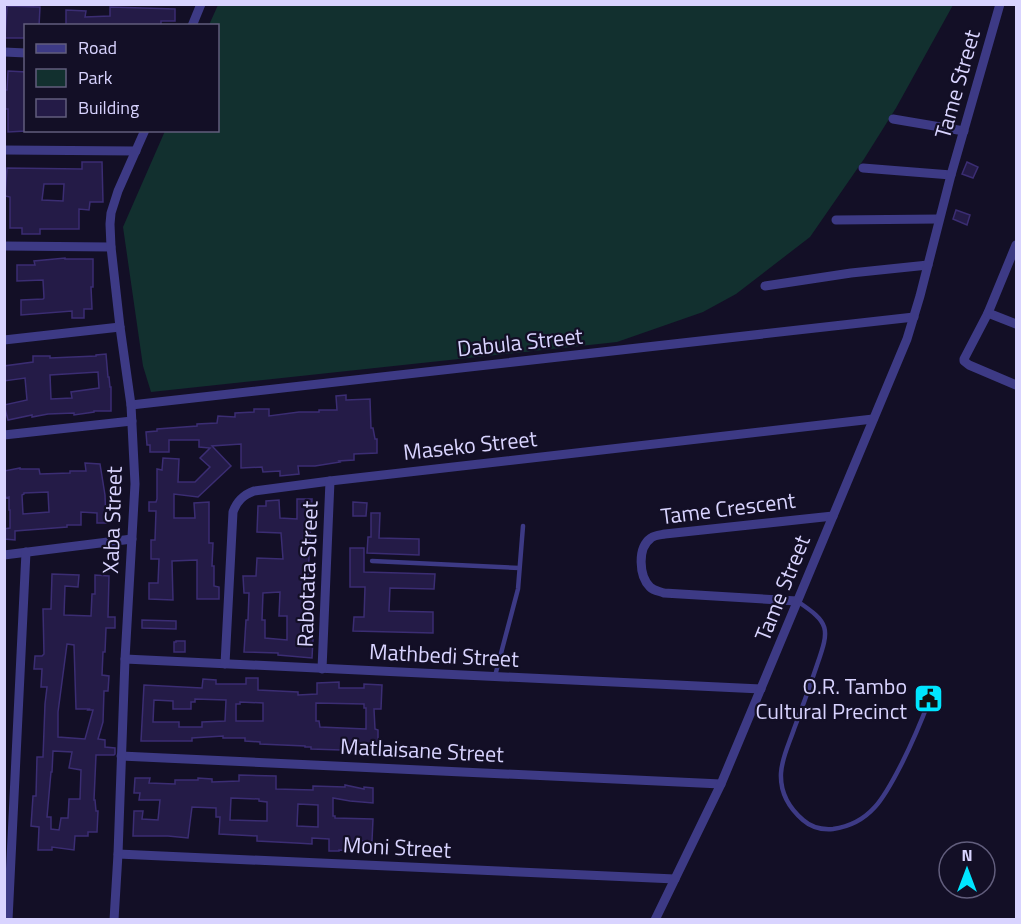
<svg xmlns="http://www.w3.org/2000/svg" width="1021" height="924" font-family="'Titillium Web',sans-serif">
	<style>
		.green { fill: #12302f }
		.building { fill: #241b47; stroke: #3b2d73; stroke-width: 1.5; fill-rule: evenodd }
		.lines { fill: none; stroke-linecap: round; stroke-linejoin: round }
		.lane { stroke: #3d3a85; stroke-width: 4.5 }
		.street { stroke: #3d3a85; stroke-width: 9 }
		.labels { text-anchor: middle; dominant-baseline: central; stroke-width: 4.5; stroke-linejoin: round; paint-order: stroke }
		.street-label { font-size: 22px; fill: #d9d4ff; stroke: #130f26 }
		.poi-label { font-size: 22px; fill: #d9d4ff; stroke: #130f26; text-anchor: end }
	</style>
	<rect width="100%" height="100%" fill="#130f26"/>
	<path class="green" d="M218 5H953L896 108 864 159 810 237 736 294 703 312 617 342 151 392 143 366 123 227 165 131 218 130V26L209 25Z"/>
	<g class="building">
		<path d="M7 6 40 7 39 26H26V38H5Z"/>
		<path d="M110 7 175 9V21H161V26H66V10L86 11 85 17 110 16Z"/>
		<path d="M8 71 26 72V131L8 132V109H4V90H7Z"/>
		<path d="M82 162H102L103 202H90L89 210 79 209V229H40V234H22V228H10V197L5 196 7 168 82 169ZM44 184H64L63 201 42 200Z"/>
		<path d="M967 162 978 167 973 178 962 174Z"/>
		<path d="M956 210 970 215 967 225 953 219Z"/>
		<path d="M65 258V259H93V287H91L92 309H84V318H72V311L21 315V300L43 299 44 298 43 280 17 281V265H35L34 261Z"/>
		<path d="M106 354 108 377H109L110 387H111V411H94V412L74 415V413L48 414 32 417V415L8 420 4 405 27 400 25 378 4 381V366L33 362V356H50V358L96 356V355ZM98 372 99 388 71 392 72 398 51 399 50 375Z"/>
		<path d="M346 395V400L370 399 371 428H373L375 439H377V453L354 454V460L339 461 340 462 315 466H298L299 474 280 476V471L263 472 262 467 241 468V444L212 446 231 466 198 497 174 494V518H195L194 503 209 502V543H213L212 566H214V586L219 587V599H197V560L172 561 173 600 149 599V583H158L159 559H151V540H155L156 511H149V502H156L157 499V469L162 470 163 458 179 459 178 482H195L210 467 200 458 210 448 199 447V440H169V452H150V445H147L146 432 157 431V429L197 426V424L217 423 218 416 235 417V413L254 412V409H269V416L299 412H319V410H337L336 396Z"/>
		<path d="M85 463 100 464 105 495 106 523H97V513L81 512V525H67V527L15 531V540L4 539V529L10 528V510H9V497L6 498 4 491V471L20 468V469H39L40 474 70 473V471H86ZM48 492 49 512 23 514 22 495 24 494V493Z"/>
		<path d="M297 499H312L308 577H303L302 599H310V612L304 611 303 617V638L313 639 312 658 278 655V653L244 652 246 620H248L249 593H244L243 576H256L257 558 283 559 281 533 257 532 258 506H266V501L279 500 280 518 297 519ZM280 592 279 616H287V640L265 638V620H262L263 593Z"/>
		<path d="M353 502 367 503 366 516H353Z"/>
		<path d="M371 513H380L379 538 419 539V555L367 553 368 537H371Z"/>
		<path d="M350 548H364V572L435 574 434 589 390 588 389 611 433 612V633L353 631 354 617H364L365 587H350Z"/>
		<path d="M52 574 79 575 78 587 65 586 64 615 91 616 92 594H95V575L109 576 108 617H115V628H106L105 652H103L102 675 109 676 108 691H104L103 722 98 739 105 740V747L115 748V754L114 755H96L94 800H95L96 811H98L97 832H88V836H75L74 850 52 847V850H38L39 827 31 826 33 796H36L37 757H43L45 704 47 687H41L42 669H34L35 656H42L44 654 43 609H51ZM67 644 74 645 76 709H89L88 710H93L85 739 58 737V712ZM53 751 72 752 69 768 81 770 80 799H69L68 818H61L59 830 51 829V817H47L51 772H52Z"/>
		<path d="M142 620 176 621V629L142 628Z"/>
		<path d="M176 641H185V652H174V642H176Z"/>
		<path d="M246 678H258V690L298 692V695L317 694V683L339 682V688H364V684L382 685 381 709H374L375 729 378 730V745L357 744V746H341V750L311 749V747H305V746L260 744V742L245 741V738H223V736L192 738V741H141L144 685 202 688 203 679 216 680V684H246ZM195 699 226 700 225 721 202 722V727H179V722H153L154 700 173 701V709H191V702H195ZM240 702 263 703V721H236V704H240ZM316 703 364 704V708H366V729L320 727 319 721H316Z"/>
		<path d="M239 775 276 776V789L313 790V786L345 787V785L364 789V787L373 788V803L350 801 333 798V816H335V818L373 819 372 841H353L352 851 339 850V851H329V839L312 838V844L296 843 257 841V836L219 834 220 817H216V808L192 807 188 838 168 836H133L134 811H143L142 819 158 820 160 800H139L140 793H134L135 778H150L149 783 175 784V780H198V778L212 779V782L239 781ZM231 798 259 799V801L267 802V821L230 820ZM298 804 318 805V827L297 826Z"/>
	</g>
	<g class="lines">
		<g class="lane">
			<path d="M372 561 519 568"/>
			<path d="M797 601C830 623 830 628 817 665 810 686 802 708 794 729 789 744 782 757 781 773 780 792 789 808 803 820 812 828 821 830 833 829 872 824 886 794 902 763 912 743 921 722 929 701"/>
			<path d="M495 676 518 589 523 526"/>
		</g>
		<g class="street">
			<path d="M192 26 201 4"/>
			<path d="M4 52 26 53"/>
			<path d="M893 119 964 131"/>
			<path d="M4 150 136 151"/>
			<path d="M863 168 951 175"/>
			<path d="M836 220 939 219"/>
			<path d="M1016 245 988 313 964 359V361L969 365 1016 385"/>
			<path d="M4 246 111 247"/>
			<path d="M765 286 851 273 928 265"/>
			<path d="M988 313 1016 324"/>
			<path d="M4 340 120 327"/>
			<path d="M131 405 914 317"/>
			<path d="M4 435 132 421"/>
			<path d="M4 555 132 539"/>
			<path d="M797 601 664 593C659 591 654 591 650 587 639 576 637 548 651 538 655 535 660 535 665 534L833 516"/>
			<path d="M125 659 761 689"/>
			<path d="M225 664 233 512C237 501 243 495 254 491L330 481 873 419"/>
			<path d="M322 669 330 481"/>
			<path d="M121 756 721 784"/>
			<path d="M118 854 675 879"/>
			<path d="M8 920 26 552"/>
			<path d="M114 920 118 854 125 659 135 484 131 405 120 327 111 247 110 224 111 213 118 191 145 130"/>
			<path d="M655 920 721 784 907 339 920 296 951 175 1000 4"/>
		</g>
	</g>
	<defs>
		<symbol id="civic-square" viewBox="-11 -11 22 22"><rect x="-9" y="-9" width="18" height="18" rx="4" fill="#00e5ff" stroke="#130f26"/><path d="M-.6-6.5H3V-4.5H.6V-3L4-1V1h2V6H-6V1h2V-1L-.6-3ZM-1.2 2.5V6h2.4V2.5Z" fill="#111"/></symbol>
	</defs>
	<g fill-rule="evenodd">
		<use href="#civic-square" x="912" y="682" width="33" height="33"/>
	</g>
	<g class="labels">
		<g class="street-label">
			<text transform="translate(957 84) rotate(-74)">Tame Street</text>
			<text transform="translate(520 342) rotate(-6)">Dabula Street</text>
			<text transform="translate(470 445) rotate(-6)">Maseko Street</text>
			<text transform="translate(728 508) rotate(-7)">Tame Crescent</text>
			<text transform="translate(112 520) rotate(-88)">Xaba Street</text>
			<text transform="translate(307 574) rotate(-88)">Rabotata Street</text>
			<text transform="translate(782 588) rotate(-68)">Tame Street</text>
			<text transform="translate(444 655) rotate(3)">Mathbedi Street</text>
			<text transform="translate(422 750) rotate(3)">Matlaisane Street</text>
			<text transform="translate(397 847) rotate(3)">Moni Street</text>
		</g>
		<g class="poi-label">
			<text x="907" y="686">O.R. Tambo<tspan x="907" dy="25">Cultural Precinct</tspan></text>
		</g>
	</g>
	<rect width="1021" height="924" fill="none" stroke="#d9d4ff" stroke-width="12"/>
	<rect x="24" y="24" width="195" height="108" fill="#130f26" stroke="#625e7d" stroke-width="1.5"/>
	<rect x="36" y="44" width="30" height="9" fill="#3d3a85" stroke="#625e7d" stroke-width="1.5"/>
	<text x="78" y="54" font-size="18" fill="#d9d4ff">Road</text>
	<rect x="36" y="69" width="30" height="18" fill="#12302f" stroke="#625e7d" stroke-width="1.5"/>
	<text x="78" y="84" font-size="18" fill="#d9d4ff">Park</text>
	<rect x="36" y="99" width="30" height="18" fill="#241b47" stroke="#625e7d" stroke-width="1.5"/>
	<text x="78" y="114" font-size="18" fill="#d9d4ff">Building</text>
	<g transform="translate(967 870)"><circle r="28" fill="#130f26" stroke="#625e7d" stroke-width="1.5"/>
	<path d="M0-4.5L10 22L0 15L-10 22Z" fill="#00e5ff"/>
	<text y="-9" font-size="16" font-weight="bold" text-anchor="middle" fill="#d9d4ff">N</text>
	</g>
</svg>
